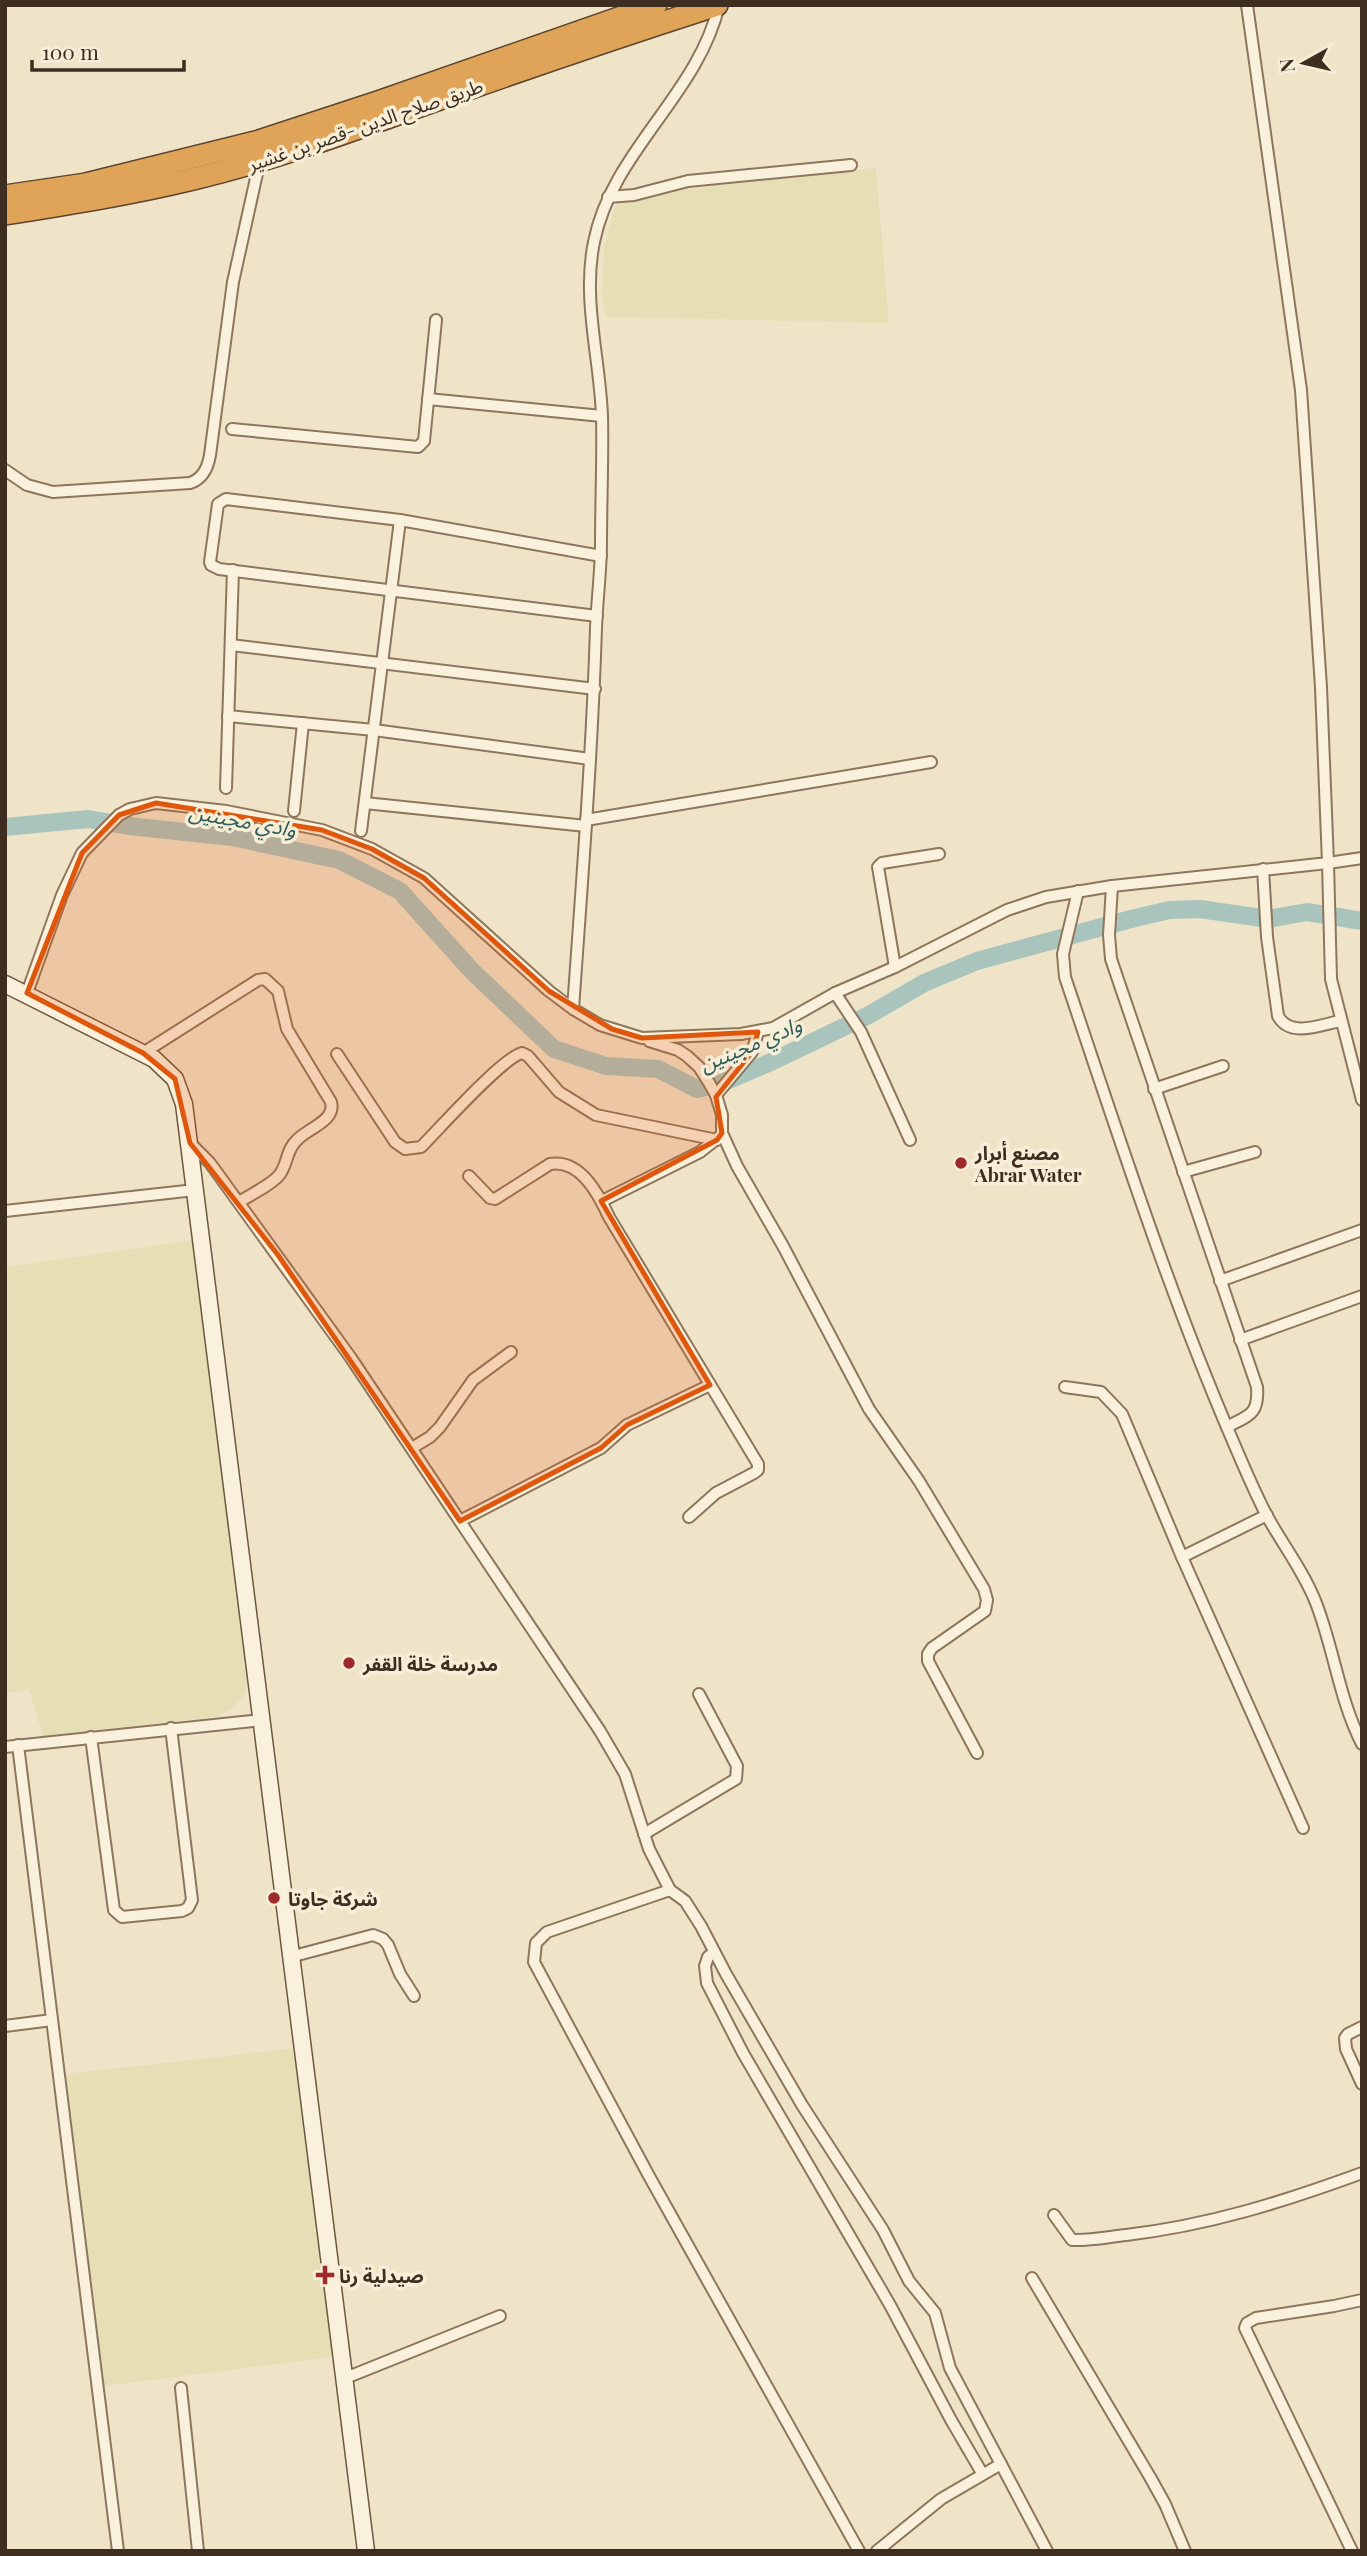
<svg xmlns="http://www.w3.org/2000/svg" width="1367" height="2556" font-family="'Playfair Display','Noto Sans Arabic',serif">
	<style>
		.farmland { fill: #e6deb5 }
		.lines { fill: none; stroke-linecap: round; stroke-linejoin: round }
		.river { stroke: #a9c4bc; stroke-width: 18 }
		.street-casing { stroke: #8d765c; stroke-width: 14 }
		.secondary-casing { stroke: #6f573f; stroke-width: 19 }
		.highway-casing { stroke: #5b4430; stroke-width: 24 }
		.street { stroke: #faf1dc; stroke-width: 10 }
		.secondary { stroke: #faf1dc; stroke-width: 16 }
		.highway { stroke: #e0a458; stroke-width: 21 }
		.marked { fill: #df570d; fill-opacity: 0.2; stroke: #df570d; stroke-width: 5; stroke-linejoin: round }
		.poi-dot { fill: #9e2a2b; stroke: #f7eed8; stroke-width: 2.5 }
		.labels { text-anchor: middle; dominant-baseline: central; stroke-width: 7; stroke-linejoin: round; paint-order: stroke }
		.street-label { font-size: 19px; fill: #3d2e20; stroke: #f7eed8 }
		.poi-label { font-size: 19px; font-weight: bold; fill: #3d2e20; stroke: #f7eed8; text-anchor: start }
		.water-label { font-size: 21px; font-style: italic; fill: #2f5d5a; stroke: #f7eed8 }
	</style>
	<rect width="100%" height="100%" fill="#f0e4c8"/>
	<g class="farmland">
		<path d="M876 168 889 323 606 317 602 293 604 246 616 204 621 199 627 202 653 198 679 190Z"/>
		<path d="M194 1240 250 1674 243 1698 228 1711 215 1717 43 1736 29 1690 5 1693V1267Z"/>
		<path d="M295 2048 333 2357 104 2386 65 2074Z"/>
	</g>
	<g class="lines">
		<path class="river" d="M5 827 88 819 129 826 232 837 339 860 400 891 472 971 554 1049 606 1066 658 1069 697 1089 717 1085 771 1062 869 1015 924 983 977 961 1131 919 1169 910 1200 909 1268 919 1307 912 1362 921"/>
		<defs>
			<g id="street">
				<path d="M608 197 634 195 688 181 851 165"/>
				<path d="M428 399 602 416"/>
				<path d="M232 429 418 447 424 441 436 320"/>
				<path d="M5 470 27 485 53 492 190 483C203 479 208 467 210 455L233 282 260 160"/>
				<path d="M597 616 219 569 211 565 210 562 218 504 226 499 400 520 601 556"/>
				<path d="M231 645 595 689"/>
				<path d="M228 716 374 730 590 759"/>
				<path d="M226 788 233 570"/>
				<path d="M365 803 586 826"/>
				<path d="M294 811 303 723"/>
				<path d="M586 820 931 762"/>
				<path d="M361 831 400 520"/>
				<path d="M1362 858 1328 863 1331 979 1362 1100"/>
				<path d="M1263 869 1267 937 1278 1016C1290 1038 1320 1025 1340 1021"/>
				<path d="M1112 886 1109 935 1111 959 1257 1387C1259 1415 1249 1415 1227 1427"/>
				<path d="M1078 891 1063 954 1065 977C1117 1131 1167 1288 1232 1439 1243 1465 1254 1491 1267 1516 1283 1545 1304 1572 1316 1603 1334 1649 1339 1699 1362 1744"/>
				<path d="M895 967 878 867 882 863 939 854"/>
				<path d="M27 993 62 895 82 853 119 815 130 809 156 803 226 811 322 830 372 849 424 878 549 991 573 1009 600 1025 642 1038 741 1034 773 1028 835 993 895 967 1007 910 1046 897 1112 886 1328 863 1321 687 1301 390 1247 5"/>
				<path d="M835 993 861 1032 910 1140"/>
				<path d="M573 1009C582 882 592 755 596 628 597 600 601 571 601 543 601 501 603 458 602 416 600 359 582 299 594 242 612 151 698 95 719 5"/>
				<path d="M649 1041 678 1050 687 1056 699 1067 708 1081 716 1095 722 1115V1133L737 1166 783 1246 869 1409 919 1481 984 1589 987 1600 985 1611 932 1648 928 1654V1661L977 1753"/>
				<path d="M143 1053 258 980 265 979 278 991 287 1029 331 1102C336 1121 308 1128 297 1140 286 1150 288 1163 280 1174 273 1184 250 1195 239 1202"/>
				<path d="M337 1054 395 1142 405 1149 421 1147C439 1129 502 1058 522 1053L528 1056 559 1092 596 1115 717 1140"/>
				<path d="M1154 1089 1223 1066"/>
				<path d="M716 1095 752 1052 758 1032"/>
				<path d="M190 1143 210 1163 351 1358 600 1731 625 1774 649 1849 670 1890 685 1901 701 1926 726 1974 802 2105 883 2230 909 2281 935 2313 950 2368 1047 2551"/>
				<path d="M1183 1172 1255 1152"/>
				<path d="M469 1176 490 1198 495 1199 550 1164C580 1159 598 1193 609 1217L758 1464V1470L754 1473 716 1493 689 1517"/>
				<path d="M602 1201 700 1152 719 1137"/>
				<path d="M5 1211 195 1190"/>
				<path d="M1220 1281 1362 1230"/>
				<path d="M1240 1340 1362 1296"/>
				<path d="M1065 1387 1101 1392 1122 1414 1182 1557 1267 1515"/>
				<path d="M412 1448 430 1437 440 1427 473 1380 511 1352"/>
				<path d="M460 1521 601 1448 627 1425 710 1385"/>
				<path d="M1182 1557 1303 1828"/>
				<path d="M91 1737 114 1910 122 1917 182 1911 188 1908 192 1900 171 1728"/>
				<path d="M18 1745 118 2551"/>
				<path d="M5 1747 262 1720"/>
				<path d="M644 1834 736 1779 737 1766 699 1694"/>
				<path d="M670 1890 547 1932 536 1943 534 1962 649 2176 859 2551"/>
				<path d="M714 1952 708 1957 705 1966 707 1983 743 2053 890 2305 951 2420 982 2473"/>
				<path d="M290 1957 373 1935 383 1939 388 1945 400 1974 414 1996"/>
				<path d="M5 2026 52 2020"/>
				<path d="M1362 2027 1348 2034 1345 2038 1346 2049 1362 2084"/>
				<path d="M1054 2215 1072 2240C1089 2241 1108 2237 1126 2235 1210 2225 1283 2202 1362 2173"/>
				<path d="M1032 2278 1150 2477 1165 2504 1185 2551"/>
				<path d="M343 2379 500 2316"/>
				<path d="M181 2388 198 2551"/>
				<path d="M877 2551 941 2499 1001 2464"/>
				<path d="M1352 2551 1245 2328 1247 2323 1256 2318 1334 2306 1362 2300"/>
			</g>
			<path id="secondary" d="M5 984 154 1059 175 1079 184 1104 366 2551"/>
			<g id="highway">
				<path d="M5 196 86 184 259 141 378 102 656 5"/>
				<path d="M5 214C68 204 131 194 193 179 277 159 359 128 440 99 532 66 624 35 717 5"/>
			</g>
		</defs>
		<use href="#street" class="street-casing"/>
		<use href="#secondary" class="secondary-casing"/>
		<use href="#highway" class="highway-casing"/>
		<use href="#street" class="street"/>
		<use href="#secondary" class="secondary"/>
		<use href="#highway" class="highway"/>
	</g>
	<path class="marked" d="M156 803 322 830 372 849 424 878 549 991 612 1029 642 1038 758 1032 752 1052 716 1097 722 1133 717 1140 601 1201 710 1385 627 1425 601 1448 460 1521 278 1255 190 1143 175 1079 143 1053 27 993 82 853 119 815Z"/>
	<g class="poi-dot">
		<circle cx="961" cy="1163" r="7"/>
		<circle cx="349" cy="1663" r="7"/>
		<circle cx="274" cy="1898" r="7"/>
		<path d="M321.5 2264.5h7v7h7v7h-7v7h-7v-7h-7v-7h7z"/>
	</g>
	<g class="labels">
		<g class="street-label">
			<text transform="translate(365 124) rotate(-19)">طريق صلاح الدين -قصر بن غشير</text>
		</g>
		<g class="poi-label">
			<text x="975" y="1152">مصنع أبرار<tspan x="975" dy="22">Abrar Water</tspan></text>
			<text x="363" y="1663">مدرسة خلة القفر</text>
			<text x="288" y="1898">شركة جاوتا</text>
			<text x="339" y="2275">صيدلية رنا</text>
		</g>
		<g class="water-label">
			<text transform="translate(243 819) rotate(10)">وادي مجينين</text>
			<text transform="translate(750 1043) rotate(-23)">وادي مجينين</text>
		</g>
	</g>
	<rect width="1367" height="2556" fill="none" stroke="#3d2e20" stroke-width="14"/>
	<g transform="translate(1304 63) rotate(262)" stroke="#f7eed8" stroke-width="5" paint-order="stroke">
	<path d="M0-5L12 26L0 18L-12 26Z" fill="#3d2e20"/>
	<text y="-10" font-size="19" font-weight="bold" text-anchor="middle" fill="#3d2e20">N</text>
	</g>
	<path d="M32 60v10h152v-10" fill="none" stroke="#3d2e20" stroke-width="3.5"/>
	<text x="42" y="60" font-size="21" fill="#3d2e20" stroke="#f7eed8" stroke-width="5" paint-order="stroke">100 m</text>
</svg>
